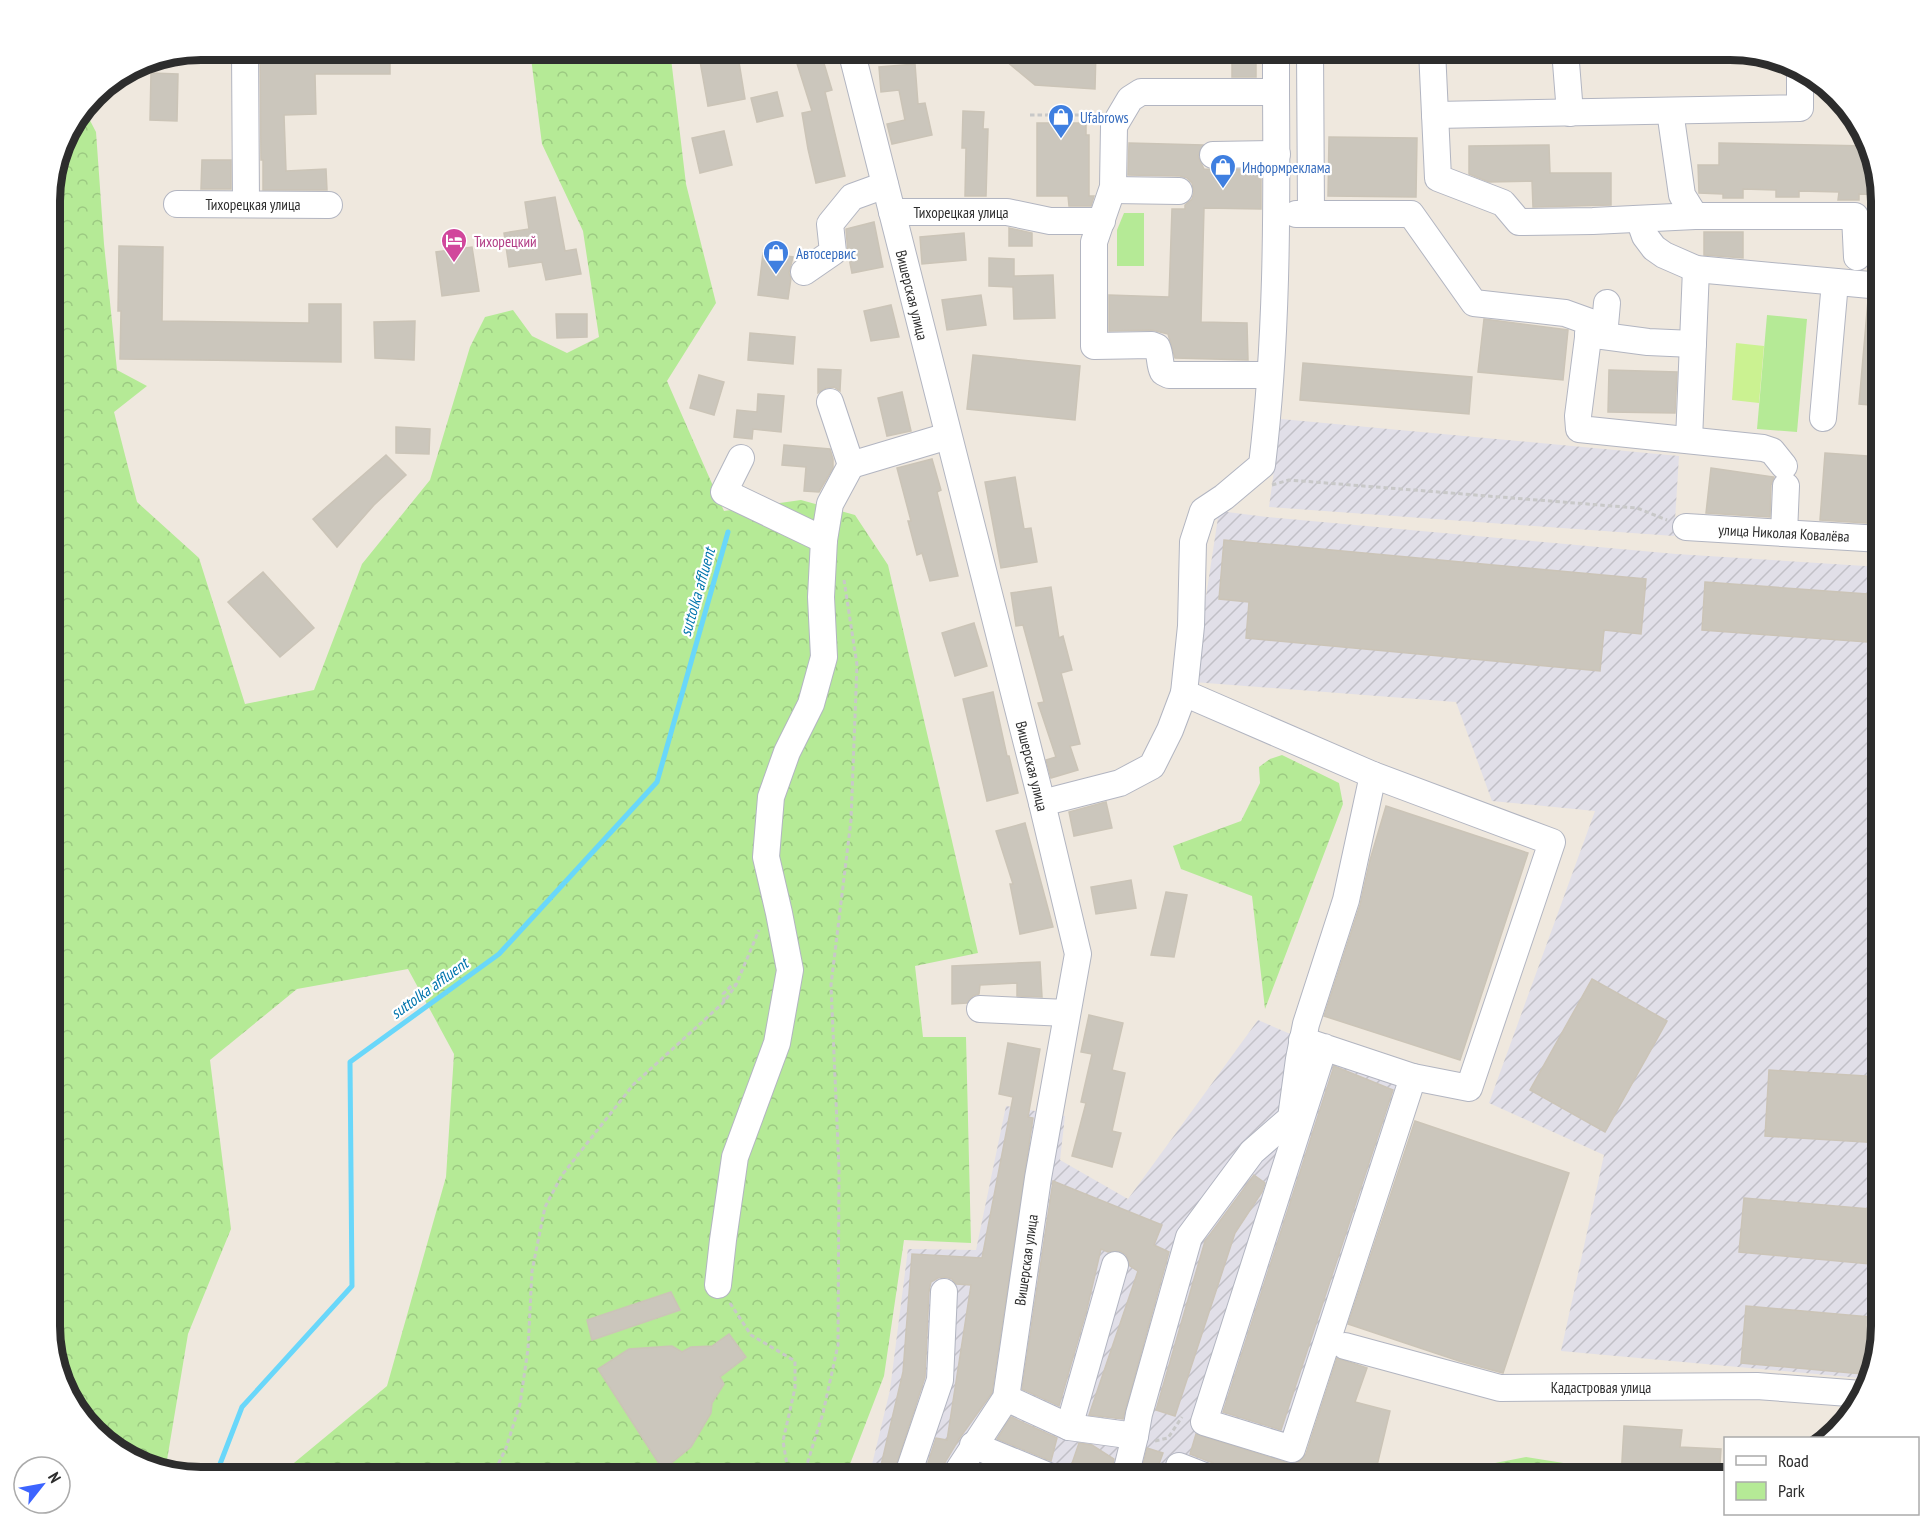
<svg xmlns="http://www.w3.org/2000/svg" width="1931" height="1527" font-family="'PT Sans Narrow',sans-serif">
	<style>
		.industrial { fill: url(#industrial-furrows) }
		.forest { fill: url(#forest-crowns) }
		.park { fill: #b5ea96 }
		.pitch { fill: #cbf291 }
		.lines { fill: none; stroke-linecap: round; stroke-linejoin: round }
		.stream { stroke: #69d7fa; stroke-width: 5 }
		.building { fill: #cbc6bc; stroke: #cbc4b7; stroke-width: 1.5 }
		.minor-casing { stroke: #b2b5c1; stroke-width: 28 }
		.path { stroke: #c8c8c8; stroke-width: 3; stroke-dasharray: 4.5 3; stroke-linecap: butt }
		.minor { stroke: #fff; stroke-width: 26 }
		.labels { text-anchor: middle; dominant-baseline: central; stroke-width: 4.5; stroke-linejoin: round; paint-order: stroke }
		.shop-label { font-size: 15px; fill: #366cbe; stroke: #fff; text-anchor: start }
		.street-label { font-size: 15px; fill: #2d2d2d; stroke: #fff }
		.hotel-label { font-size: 15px; fill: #b23c85; stroke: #fff; text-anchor: start }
		.water-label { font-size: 16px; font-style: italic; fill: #0175ad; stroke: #fff }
		.rim { fill: none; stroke: #2d2d2d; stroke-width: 8 }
	</style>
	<defs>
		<pattern id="industrial-furrows" width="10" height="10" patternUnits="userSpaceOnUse" patternTransform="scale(1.5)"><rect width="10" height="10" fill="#e1dfe8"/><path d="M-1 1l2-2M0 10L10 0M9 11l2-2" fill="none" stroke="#c1c0c7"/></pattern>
		<pattern id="forest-crowns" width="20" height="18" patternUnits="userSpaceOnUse" patternTransform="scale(1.5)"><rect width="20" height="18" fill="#b5ea96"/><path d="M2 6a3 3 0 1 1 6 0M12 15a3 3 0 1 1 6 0" fill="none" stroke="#9cc982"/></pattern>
	</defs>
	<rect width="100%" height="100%" fill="#efe8de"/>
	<g class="industrial">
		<path d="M1281 419 1679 456 1674 536 1269 507Z"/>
		<path d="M1219 511 1267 517 1676 554 1881 567V1327L1871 1379 1561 1351 1604 1155 1489 1103 1595 811 1492 801 1456 702 1193 682Z"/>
		<path d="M1258 1020 1401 1082 1296 1453 1388 1464 1399 1477H869L890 1390 908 1249 976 1250 1006 1106 1065 1116 1060 1160 1128 1199Z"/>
	</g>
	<g class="forest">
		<path d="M530 50H670L686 184 716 303 667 381 724 511 801 500 855 515 888 565 978 953 915 966 923 1037H966L971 1243 904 1240 884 1376 845 1477H277L387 1386 446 1177 454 1054 408 969 297 989 210 1060 231 1229 188 1334 165 1472 152 1469 101 1440 65 1393 50 1336V190L65 134 84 109 96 132 104 244 117 370 147 386 114 412 137 502 199 558 245 704 314 690 362 564 430 480 470 347 485 317 513 310 532 336 567 353 599 337 583 231 542 144Z"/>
		<path d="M1282 755 1339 783 1343 804 1265 1009 1252 896 1181 869 1173 846 1241 821 1260 783 1259 767 1270 759Z"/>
		<path d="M1526 1457 1601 1469 1633 1477H1423Z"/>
	</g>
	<g class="park">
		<path d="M1124 213H1144V266H1117V230Z"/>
		<path d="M1767 315 1807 319 1797 432 1757 429Z"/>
	</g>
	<path class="pitch" d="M1736 343 1764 346 1759 403 1732 400Z"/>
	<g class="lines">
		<path class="stream" d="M215 1477 242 1407 352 1286 350 1062 499 954 657 782 728 532"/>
	</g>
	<g class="building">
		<path d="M260 50H294V57H322V53H373V50H390V74H315L316 114 284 115 286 171 326 169 327 190H263V160H261Z"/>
		<path d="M698 50H737L745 99 708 106Z"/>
		<path d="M809 50H820L832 90 825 92 845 176 816 183 808 149 802 113 812 111 794 54Z"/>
		<path d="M1006 50H1096L1095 89 1035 85 1006 61Z"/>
		<rect x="1232" y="63" width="24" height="14"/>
		<path d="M915 64 918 104 925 103 932 135 892 144 887 124 905 120 899 90 881 92 879 67Z"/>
		<path d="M151 73 178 74 177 121 150 120Z"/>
		<path d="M777 92 783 116 757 122 751 98Z"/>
		<path d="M963 111 984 112 983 129H988L986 196H965L966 148H962Z"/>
		<path d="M1037 123H1086V135H1089V196H1094L1091 206H1069L1068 196H1037Z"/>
		<path d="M724 131 732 165 700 173 692 138Z"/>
		<path d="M1329 137 1417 138 1416 197 1328 196Z"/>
		<path d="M1129 143 1203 145 1198 156 1204 169 1261 170V209L1204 208 1201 322 1247 323 1248 360 1175 358 1168 334 1152 330 1109 331V295L1169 297 1172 209H1185V205L1192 199 1194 192 1192 183 1187 178 1180 176 1128 175Z"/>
		<path d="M1719 143 1869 146 1880 195 1859 194V200H1838L1839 192 1799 191V197H1776V190L1743 189V198H1723V194L1699 193 1698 165H1719Z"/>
		<path d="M1549 145 1550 173H1611V205L1533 207 1532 181 1489 182 1469 174V146Z"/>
		<path d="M202 160H231V189H201Z"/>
		<path d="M555 197 565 251 576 249 581 274 546 280 542 262 509 267 504 233 529 229 525 202Z"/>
		<path d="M874 222 883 267 852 273 848 253 846 229Z"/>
		<path d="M1009 228 1032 233V246H1009Z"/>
		<path d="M1704 232H1743V258L1704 255Z"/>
		<path d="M964 233 966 260 922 264 920 237Z"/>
		<path d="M119 246 163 247 162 321 309 323V304H341V362L120 359 121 311H118Z"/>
		<path d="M472 247 479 291 442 296 436 252Z"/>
		<path d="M763 253 793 257 789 273 791 278 788 299 758 295Z"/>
		<path d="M989 258 1014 259V276L1053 275 1055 318 1014 319 1013 287 989 286Z"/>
		<path d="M981 295 986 325 947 330 942 300Z"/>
		<path d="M1868 300 1881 301V406L1859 404Z"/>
		<path d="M891 305 899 337 871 341 864 311Z"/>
		<path d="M556 314H587V337L557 338Z"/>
		<path d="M1484 319 1568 330 1563 380 1478 372Z"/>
		<path d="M415 321 414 360 375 358 374 322Z"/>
		<path d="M750 333 795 337 793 364 748 360Z"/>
		<path d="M973 355 1080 366 1075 420 967 409Z"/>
		<path d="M1303 363 1472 377 1469 414 1300 400Z"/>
		<path d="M818 369 841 370 840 391 834 387 826 388 818 393Z"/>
		<path d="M1609 370 1677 372 1675 413 1608 412Z"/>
		<path d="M699 375 724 382 714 415 690 408Z"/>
		<path d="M902 392 911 431 887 436 878 398Z"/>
		<path d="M758 394 784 396 781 432 753 429 752 439 734 437 737 410 757 412Z"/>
		<path d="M396 427 430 429 429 454 396 453Z"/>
		<path d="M784 445 830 449 833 459V468L819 492 804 491 806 467 782 465Z"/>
		<path d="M1825 453 1881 457V524L1820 520Z"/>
		<path d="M386 455 406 475 374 505 337 547 313 519Z"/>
		<path d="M932 459 941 490 937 492 958 576 930 581 922 553 917 555 908 521H911L897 468Z"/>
		<path d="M1711 468 1774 477 1771 485 1770 517 1706 513Z"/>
		<path d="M1015 477 1024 529 1031 528 1037 562 1001 568 985 482Z"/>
		<path d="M1224 540 1646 579 1641 634 1604 630 1600 671 1246 638 1249 602 1219 599Z"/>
		<path d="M263 572 314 628 280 657 228 602Z"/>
		<path d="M1705 582 1881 595V643L1702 630Z"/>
		<path d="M1051 587 1059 638 1063 636 1072 670 1061 673 1080 744 1070 746 1078 770 1051 778 1046 760 1056 757 1038 703 1044 702 1023 625 1016 626 1011 593Z"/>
		<path d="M974 623 987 666 955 676 942 633Z"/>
		<path d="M993 692 1007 756H1009L1018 793 987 801 963 699Z"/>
		<path d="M1106 802 1112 828 1074 836 1069 812Z"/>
		<path d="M1386 806 1528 853 1460 1060 1324 1016 1360 905 1370 860Z"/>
		<path d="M1025 823 1053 927 1020 934 1010 884H1013L996 831Z"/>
		<path d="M1131 880 1136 908 1096 914 1091 887Z"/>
		<path d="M1166 892 1187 895 1174 957 1151 955Z"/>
		<path d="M1040 962 1042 997 1017 996V983L980 985 979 994 973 996 967 1003 952 1004V966Z"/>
		<path d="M1592 979 1667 1021 1605 1132 1530 1090Z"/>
		<path d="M1089 1015 1123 1023 1112 1070 1125 1073 1112 1131 1121 1133 1112 1167 1072 1156 1086 1103 1081 1102 1092 1054 1081 1052Z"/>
		<path d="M1008 1043 1040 1049 1028 1117 1033 1118 992 1393 959 1439 941 1469 939 1478H923L936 1438 947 1440 971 1285 956 1284 952 1279 945 1277 938 1278 931 1282 929 1291 925 1377 892 1478H878L903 1372 912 1254 982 1258 1013 1097 999 1094Z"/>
		<path d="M1334 1066 1393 1090 1281 1430 1223 1412Z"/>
		<path d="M1769 1070 1881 1077V1143L1765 1136Z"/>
		<path d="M1415 1121 1569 1173 1503 1373 1459 1361 1348 1324Z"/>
		<path d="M1254 1175 1265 1183 1262 1192 1235 1233 1175 1416 1156 1410 1205 1241Z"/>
		<path d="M1053 1181 1162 1225 1154 1245 1169 1252 1123 1419 1089 1415 1138 1271 1130 1266 1126 1255 1120 1251 1108 1252 1101 1249 1087 1309 1059 1406 1022 1389Z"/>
		<path d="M1744 1198 1881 1210V1265L1739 1252Z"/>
		<path d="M671 1292 680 1310 592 1340 587 1320Z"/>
		<path d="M1746 1306 1881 1318 1873 1375 1741 1363Z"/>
		<path d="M729 1334 746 1357 720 1377 724 1384 712 1403 711 1413 691 1447 663 1470 598 1369 629 1349 672 1346 682 1352 691 1347 712 1346Z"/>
		<path d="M1337 1358 1367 1368 1355 1402 1390 1411 1374 1478H1222L1219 1468 1213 1463 1190 1454 1196 1434 1288 1463 1299 1462 1306 1454Z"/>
		<path d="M1011 1417 1057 1438 1051 1461 997 1439Z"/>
		<path d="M1624 1426 1682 1430 1680 1447 1721 1449 1719 1478H1621Z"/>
		<path d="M1079 1443 1092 1445 1114 1459 1110 1478H1067Z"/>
		<path d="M1147 1448 1163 1453 1154 1478H1140Z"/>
		<path d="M980 1464 1013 1478H972Z"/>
	</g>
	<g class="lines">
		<defs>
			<g id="minor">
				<path d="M245 50 246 204"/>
				<path d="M851 50 1042 803 1078 954 1038 1178 1006 1398 954 1477"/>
				<path d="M1432 50 1438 178 1503 203 1519 222 1593 221 1695 216"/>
				<path d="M1565 50 1570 113"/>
				<path d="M1670 111 1682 195 1695 216H1855L1857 257"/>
				<path d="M1435 115 1800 108V69"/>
				<path d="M1213 155 1277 154"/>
				<path d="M1113 190 1179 191"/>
				<path d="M177 204 329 205"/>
				<path d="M892 212H1007L1050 221H1102"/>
				<path d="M1296 214H1311L1310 50"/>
				<path d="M1311 214H1411L1474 303 1565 313 1590 322 1578 416 1579 429 1763 448 1772 451 1784 466"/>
				<path d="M1639 219 1645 236 1654 248 1664 255 1696 269 1881 286"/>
				<path d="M804 272 833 252 830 224 852 197 885 185"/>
				<path d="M1588 334 1648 342 1693 344"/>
				<path d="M1604 336 1607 303"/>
				<path d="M1270 375H1169L1163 372C1159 364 1161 356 1157 347L1152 345 1094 346V242L1113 187 1114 126 1130 99 1141 92H1276V50"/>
				<path d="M830 402 851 465 948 436"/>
				<path d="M1823 418 1835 282"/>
				<path d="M1689 440 1696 269"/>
				<path d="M741 458 724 492 824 540"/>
				<path d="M1686 527 1881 539"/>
				<path d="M1784 533 1786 486"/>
				<path d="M1373 775 1552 842 1469 1088 1413 1077"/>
				<path d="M1042 803 1120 783 1152 766 1170 730 1184 693"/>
				<path d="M980 1009 1067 1013"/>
				<path d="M1302 1040 1413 1077 1292 1449 1204 1422 1324 1047"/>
				<path d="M718 1285 723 1240 735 1157 777 1043 790 970 779 913 766 857 771 797 787 752 811 704 824 657 821 597 824 540 830 504 851 465"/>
				<path d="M1345 1346 1500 1388 1757 1386 1862 1394"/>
				<path d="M1006 1398 1069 1427 1135 1436 1139 1414 1189 1237 1252 1152 1291 1118 1299 1059 1306 1024 1346 900 1373 775 1184 693 1191 626 1193 542 1203 511 1224 497 1262 465C1277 342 1277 216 1276 92"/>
				<path d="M1069 1427 1115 1265"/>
				<path d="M973 1445 1051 1477"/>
				<path d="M1179 1466 1207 1477"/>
				<path d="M907 1477 940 1380 944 1292"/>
				<path d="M1125 1477 1135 1436"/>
			</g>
		</defs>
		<use href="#minor" class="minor-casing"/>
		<g class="path">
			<path d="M1030 115H1097"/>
			<path d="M1272 485 1289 480 1637 508 1667 520"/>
			<path d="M724 1002 723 994 732 985H736"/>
			<path d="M730 1303 751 1335 795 1361V1388L783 1441 789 1477"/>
			<path d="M1155 1441 1168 1438 1182 1417"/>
			<path d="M492 1477 506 1448 520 1404 528 1349 532 1271 545 1207 562 1175 633 1085 724 1002 736 985 759 930"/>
			<path d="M803 1477 823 1413 838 1345 839 1169 831 985 851 820 857 665 844 580"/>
		</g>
		<use href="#minor" class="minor"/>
	</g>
	<defs>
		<symbol id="shop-pin" viewBox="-11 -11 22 30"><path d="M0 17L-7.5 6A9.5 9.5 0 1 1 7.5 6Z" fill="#3f7fe0" stroke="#fff"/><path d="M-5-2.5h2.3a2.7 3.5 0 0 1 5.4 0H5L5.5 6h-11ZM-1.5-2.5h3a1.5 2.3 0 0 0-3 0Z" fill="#fff"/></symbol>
		<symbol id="hotel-pin" viewBox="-11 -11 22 30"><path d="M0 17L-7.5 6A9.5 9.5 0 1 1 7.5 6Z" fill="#d1479c" stroke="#fff"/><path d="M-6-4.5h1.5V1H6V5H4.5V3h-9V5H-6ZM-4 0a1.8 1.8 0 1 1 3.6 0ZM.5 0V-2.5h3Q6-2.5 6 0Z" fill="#fff"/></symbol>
	</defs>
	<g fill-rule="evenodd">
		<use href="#shop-pin" x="1046" y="102" width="30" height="40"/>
		<use href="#shop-pin" x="1208" y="152" width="30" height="40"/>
		<use href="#hotel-pin" x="439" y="226" width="30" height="40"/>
		<use href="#shop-pin" x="761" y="238" width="30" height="40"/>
	</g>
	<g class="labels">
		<g class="shop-label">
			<text x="1080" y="117">Ufabrows</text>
			<text x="1242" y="167">Информреклама</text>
			<text x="796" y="253">Автосервис</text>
		</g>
		<g class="street-label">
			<text x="253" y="204">Тихорецкая улица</text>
			<text x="961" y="212">Тихорецкая улица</text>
			<text transform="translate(912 295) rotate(76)">Вишерская улица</text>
			<text transform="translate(1784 533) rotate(3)">улица Николая Ковалёва</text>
			<text transform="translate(1032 766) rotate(76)">Вишерская улица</text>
			<text transform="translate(1026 1260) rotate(-82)">Вишерская улица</text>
			<text x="1601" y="1387">Кадастровая улица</text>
		</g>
		<g class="hotel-label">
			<text x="474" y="241">Тихорецкий</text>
		</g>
		<g class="water-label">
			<text transform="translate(697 592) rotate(-74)">suttolka affluent</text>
			<text transform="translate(429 988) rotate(-36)">suttolka affluent</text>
		</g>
	</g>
	<path d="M0 0H1931V1527H0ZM201 60H1730A141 141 0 0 1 1871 201V1326A141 141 0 0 1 1730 1467H201A141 141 0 0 1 60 1326V201A141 141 0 0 1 201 60Z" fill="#fff" fill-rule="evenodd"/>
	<path class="rim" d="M201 60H1730A141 141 0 0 1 1871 201V1326A141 141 0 0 1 1730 1467H201A141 141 0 0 1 60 1326V201A141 141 0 0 1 201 60Z"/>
	<rect x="1724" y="1437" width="195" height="78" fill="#ffffff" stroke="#ababab" stroke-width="1.5"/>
	<rect x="1736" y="1456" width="30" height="9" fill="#ffffff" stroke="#ababab" stroke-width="1.5"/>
	<text x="1778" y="1467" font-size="18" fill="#2d2d2d">Road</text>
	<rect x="1736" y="1482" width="30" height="18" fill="#b5ea96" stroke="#ababab" stroke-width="1.5"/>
	<text x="1778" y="1497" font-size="18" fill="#2d2d2d">Park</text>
	<g transform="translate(42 1485) rotate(59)"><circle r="28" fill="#ffffff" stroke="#ababab" stroke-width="1.5"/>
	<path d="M0-4.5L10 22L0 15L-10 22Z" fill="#3c64ff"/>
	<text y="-9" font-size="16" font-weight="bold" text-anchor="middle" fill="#2d2d2d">N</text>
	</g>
</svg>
